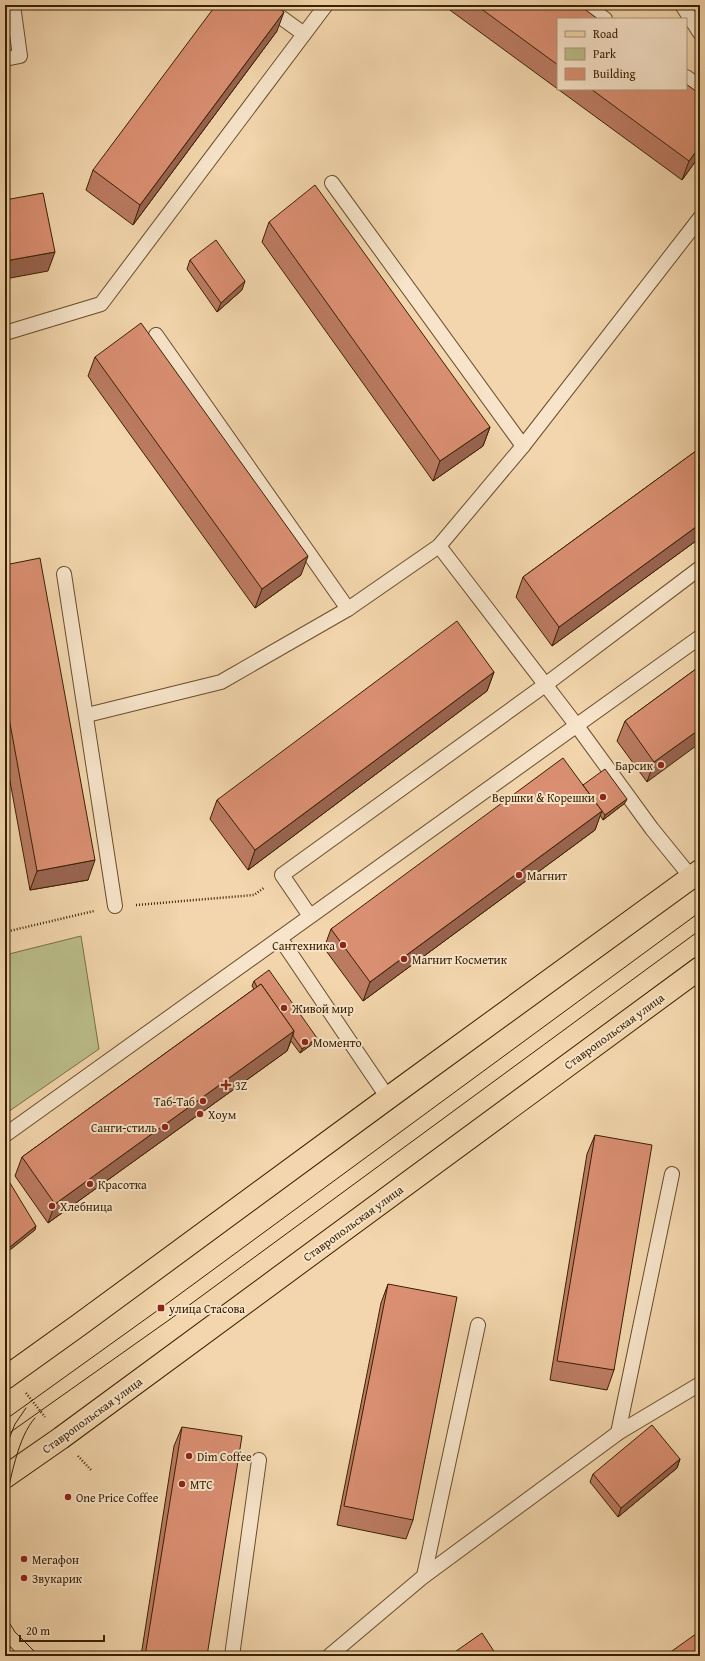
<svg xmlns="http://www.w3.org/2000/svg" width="705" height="1661" font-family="'Gentium Book Plus',serif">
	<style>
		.green { fill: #bbbe8a; stroke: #7a6f46 }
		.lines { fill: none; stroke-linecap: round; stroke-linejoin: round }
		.lane-casing { stroke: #684e2c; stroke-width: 16 }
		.primary-casing { stroke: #392001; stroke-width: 24 }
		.path { stroke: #392001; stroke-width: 2.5; stroke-dasharray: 1 2; stroke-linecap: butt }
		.lane { stroke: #f7e4ca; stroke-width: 14 }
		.primary { stroke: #f3d6ad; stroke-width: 22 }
		.tram { stroke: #392001; stroke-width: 1 }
		.wall { fill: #bb7b62; stroke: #392001 }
		.shaded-wall { fill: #996450; stroke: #392001 }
		.building { fill: #da8f72; stroke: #392001 }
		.poi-dot { fill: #8f2418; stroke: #f7e4ca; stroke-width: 1.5 }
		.labels { text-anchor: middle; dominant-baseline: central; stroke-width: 4; stroke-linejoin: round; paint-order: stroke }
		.poi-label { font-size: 12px; fill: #392001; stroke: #f7e4ca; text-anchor: start }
		.street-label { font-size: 12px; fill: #392001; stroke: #f7e4ca }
	</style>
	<rect width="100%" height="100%" fill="#f3d6ad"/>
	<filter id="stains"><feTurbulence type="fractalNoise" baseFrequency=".005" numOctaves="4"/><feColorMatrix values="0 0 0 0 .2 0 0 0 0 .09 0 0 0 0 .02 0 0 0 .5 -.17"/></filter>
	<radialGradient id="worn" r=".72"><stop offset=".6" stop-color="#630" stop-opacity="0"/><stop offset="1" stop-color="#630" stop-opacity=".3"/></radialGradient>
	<path class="green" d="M81 936 99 1049 5 1114V955Z"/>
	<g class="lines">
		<defs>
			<g id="lane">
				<path d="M264 5 304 34"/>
				<path d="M585 5 605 19"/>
				<path d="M682 5 700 33"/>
				<path d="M5 59 20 56 13 5"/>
				<path d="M686 77 700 87"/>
				<path d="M332 183 523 446"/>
				<path d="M5 333 101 304 326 5"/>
				<path d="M156 335 348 609"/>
				<path d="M439 546 577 726 652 829 691 877"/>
				<path d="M64 574 115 906"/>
				<path d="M87 715 221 682 348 609 439 546 523 446 700 218"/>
				<path d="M310 916 282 875 545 685 700 568"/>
				<path d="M280 938 388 1098"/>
				<path d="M5 1135 700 637"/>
				<path d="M618 1433 672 1174"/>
				<path d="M424 1576 478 1325"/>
				<path d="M232 1656 259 1460"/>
				<path d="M329 1656 424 1576 618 1433 700 1384"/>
			</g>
			<g id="primary">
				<path d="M5 1378 79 1325 388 1098 700 871"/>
				<path d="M5 1477 61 1438 700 968"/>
			</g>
		</defs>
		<use href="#lane" class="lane-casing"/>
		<use href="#primary" class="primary-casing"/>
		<g class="path">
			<path d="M136 905 254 895 265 887"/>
			<path d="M5 932 94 911"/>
			<path d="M26 1393 45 1417"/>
			<path d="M78 1456 91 1470"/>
		</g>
		<use href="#lane" class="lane"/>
		<use href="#primary" class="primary"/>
		<g class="tram">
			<path d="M5 1420 161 1308 700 912"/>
			<path d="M5 1436 169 1320 700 930"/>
			<path d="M5 1449 15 1424 26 1408"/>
			<path d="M5 1506C10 1481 18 1436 35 1418"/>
			<path d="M5 1616 15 1632 39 1656"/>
			<path d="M5 1641 19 1656"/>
		</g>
	</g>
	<g class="wall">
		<path d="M443 5H579L558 19V89H686L700 155 682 180Z"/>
		<path d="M277 31 133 225 86 190 93 170Z"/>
		<path d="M269 222 490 427 483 446 433 481 262 242Z"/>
		<path d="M190 260 242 290 217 312 187 269Z"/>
		<path d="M95 357 301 575 255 608 88 376Z"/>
		<path d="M700 448V538L552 646 516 597 523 577Z"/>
		<path d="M5 565 88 880 30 890 5 754Z"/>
		<path d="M700 666 647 782 617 741 625 721Z"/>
		<path d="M494 672 487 691 248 870 210 819 217 800Z"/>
		<path d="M583 785 625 803 603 820 600 815 595 830 363 1001 324 948 331 929Z"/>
		<path d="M254 981 315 1042 300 1053 291 1041 287 1051 48 1223 15 1176 22 1157 254 989 252 986Z"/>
		<path d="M595 1135 614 1370 607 1390 550 1380 587 1154Z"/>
		<path d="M388 1284 413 1520 406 1539 337 1525 381 1303Z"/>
		<path d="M182 1427 207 1656H141L174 1446Z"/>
		<path d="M680 1459 677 1468 618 1517 590 1482 593 1474Z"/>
	</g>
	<g class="shaded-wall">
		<path d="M284 12 277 31 133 225 140 205Z"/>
		<path d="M700 146V155L682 180 689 161Z"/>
		<path d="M55 252 48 271 5 279V261Z"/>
		<path d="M245 281 242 290 217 312 221 303Z"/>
		<path d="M490 427 483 446 433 481 440 461Z"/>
		<path d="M700 524V538L552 646 559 627Z"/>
		<path d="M308 556 301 575 255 608 262 589Z"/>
		<path d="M494 672 487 691 248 870 255 850Z"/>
		<path d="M700 729V743L647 782 654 762Z"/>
		<path d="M627 799 625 803 603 820 605 815Z"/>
		<path d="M602 811 595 830 363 1001 370 982Z"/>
		<path d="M95 860 88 880 30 890 37 871Z"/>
		<path d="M294 1031 287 1051 48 1223 55 1204Z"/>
		<path d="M317 1038 315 1042 300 1053 302 1049Z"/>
		<path d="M36 1226 35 1230 5 1254V1251Z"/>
		<path d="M680 1459 677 1468 618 1517 621 1508Z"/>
	</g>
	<g class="building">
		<path d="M216 5H274L284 12 140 205 93 170Z"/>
		<path d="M476 5H579L598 19H558V65Z"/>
		<path d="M686 84 700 94V146L689 161 591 89H686Z"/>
		<path d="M315 185 490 427 440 461 269 222Z"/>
		<path d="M43 193 55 252 5 261V200Z"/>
		<path d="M216 240 245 281 221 303 190 260Z"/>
		<path d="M141 323 308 556 262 589 95 357Z"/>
		<path d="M700 448V524L559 627 523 577Z"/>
		<path d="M40 558 95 860 37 871 5 696V565Z"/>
		<path d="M457 621 494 672 255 850 217 800Z"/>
		<path d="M700 666V729L654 762 625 721Z"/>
		<path d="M563 758 602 811 370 982 331 929Z"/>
		<path d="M605 769 627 799 605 815 583 785Z"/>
		<path d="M269 970 317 1038 302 1049 293 1036 294 1031 261 984 257 987 254 981Z"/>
		<path d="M261 984 294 1031 55 1204 22 1157Z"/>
		<path d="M595 1135 652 1145 614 1370 557 1361Z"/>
		<path d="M10 1183 36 1226 5 1251V1185Z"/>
		<path d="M388 1284 457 1297 413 1520 344 1506Z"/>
		<path d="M652 1425 680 1459 621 1508 593 1474Z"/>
		<path d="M182 1427 242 1436 207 1656H145Z"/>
		<path d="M700 1631V1656H665Z"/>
		<path d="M482 1633 497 1656H449Z"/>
	</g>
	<g class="poi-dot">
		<circle cx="661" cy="765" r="4"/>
		<circle cx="603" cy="797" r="4"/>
		<circle cx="519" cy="875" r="4"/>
		<circle cx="343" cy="945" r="4"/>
		<circle cx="404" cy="959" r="4"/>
		<circle cx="284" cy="1008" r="4"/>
		<circle cx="305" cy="1042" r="4"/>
		<path d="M224 1079h4v4h4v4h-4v4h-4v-4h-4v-4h4z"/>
		<circle cx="203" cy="1101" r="4"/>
		<circle cx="200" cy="1114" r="4"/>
		<circle cx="165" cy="1127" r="4"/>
		<circle cx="90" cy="1184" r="4"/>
		<circle cx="52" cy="1206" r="4"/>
		<rect x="157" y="1304" width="8" height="8" rx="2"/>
		<circle cx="189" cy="1456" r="4"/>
		<circle cx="182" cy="1484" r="4"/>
		<circle cx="68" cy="1497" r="4"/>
		<circle cx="24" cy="1559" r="4"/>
		<circle cx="24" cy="1578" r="4"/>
	</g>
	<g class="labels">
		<g class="poi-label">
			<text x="653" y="765" text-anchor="end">Барсик</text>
			<text x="595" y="797" text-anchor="end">Вершки &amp; Корешки</text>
			<text x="527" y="875">Магнит</text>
			<text x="335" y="945" text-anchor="end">Сантехника</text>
			<text x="412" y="959">Магнит Косметик</text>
			<text x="292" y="1008">Живой мир</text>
			<text x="313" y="1042">Моменто</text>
			<text x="235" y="1085">3Z</text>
			<text x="195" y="1101" text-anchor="end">Таб-Таб</text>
			<text x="208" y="1114">Хоум</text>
			<text x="157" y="1127" text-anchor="end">Санги-стиль</text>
			<text x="98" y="1184">Красотка</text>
			<text x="60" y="1206">Хлебница</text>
			<text x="169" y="1308">улица Стасова</text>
			<text x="197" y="1456">Dim Coffee</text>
			<text x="190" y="1484">МТС</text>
			<text x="76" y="1497">One Price Coffee</text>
			<text x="32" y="1559">Мегафон</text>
			<text x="32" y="1578">Звукарик</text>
		</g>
		<g class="street-label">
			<text transform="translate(614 1031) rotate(-36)">Ставропольская улица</text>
			<text transform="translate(353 1223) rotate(-36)">Ставропольская улица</text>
			<text transform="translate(92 1415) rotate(-36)">Ставропольская улица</text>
		</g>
	</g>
	<rect width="705" height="1661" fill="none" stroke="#f3d6ad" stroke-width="20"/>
	<rect x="6" y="6" width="693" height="1649" fill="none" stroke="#392001" stroke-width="2"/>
	<rect x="10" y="10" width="685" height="1641" fill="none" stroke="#392001"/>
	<rect x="557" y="18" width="130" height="72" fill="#f7e4ca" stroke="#ab967a"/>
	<rect x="565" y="31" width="20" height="6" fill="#f3d6ad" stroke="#ab967a"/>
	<text x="593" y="38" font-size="12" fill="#392001">Road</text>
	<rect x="565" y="48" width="20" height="12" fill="#bbbe8a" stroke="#ab967a"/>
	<text x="593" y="58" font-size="12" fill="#392001">Park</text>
	<rect x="565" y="68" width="20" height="12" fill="#da8f72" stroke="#ab967a"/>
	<text x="593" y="78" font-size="12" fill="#392001">Building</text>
	<path d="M20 1635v6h84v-6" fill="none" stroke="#392001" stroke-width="2"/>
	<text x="26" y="1635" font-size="12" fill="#392001" stroke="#f7e4ca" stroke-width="3" paint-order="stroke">20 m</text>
	<rect width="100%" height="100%" filter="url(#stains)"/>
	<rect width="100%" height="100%" fill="url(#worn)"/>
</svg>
